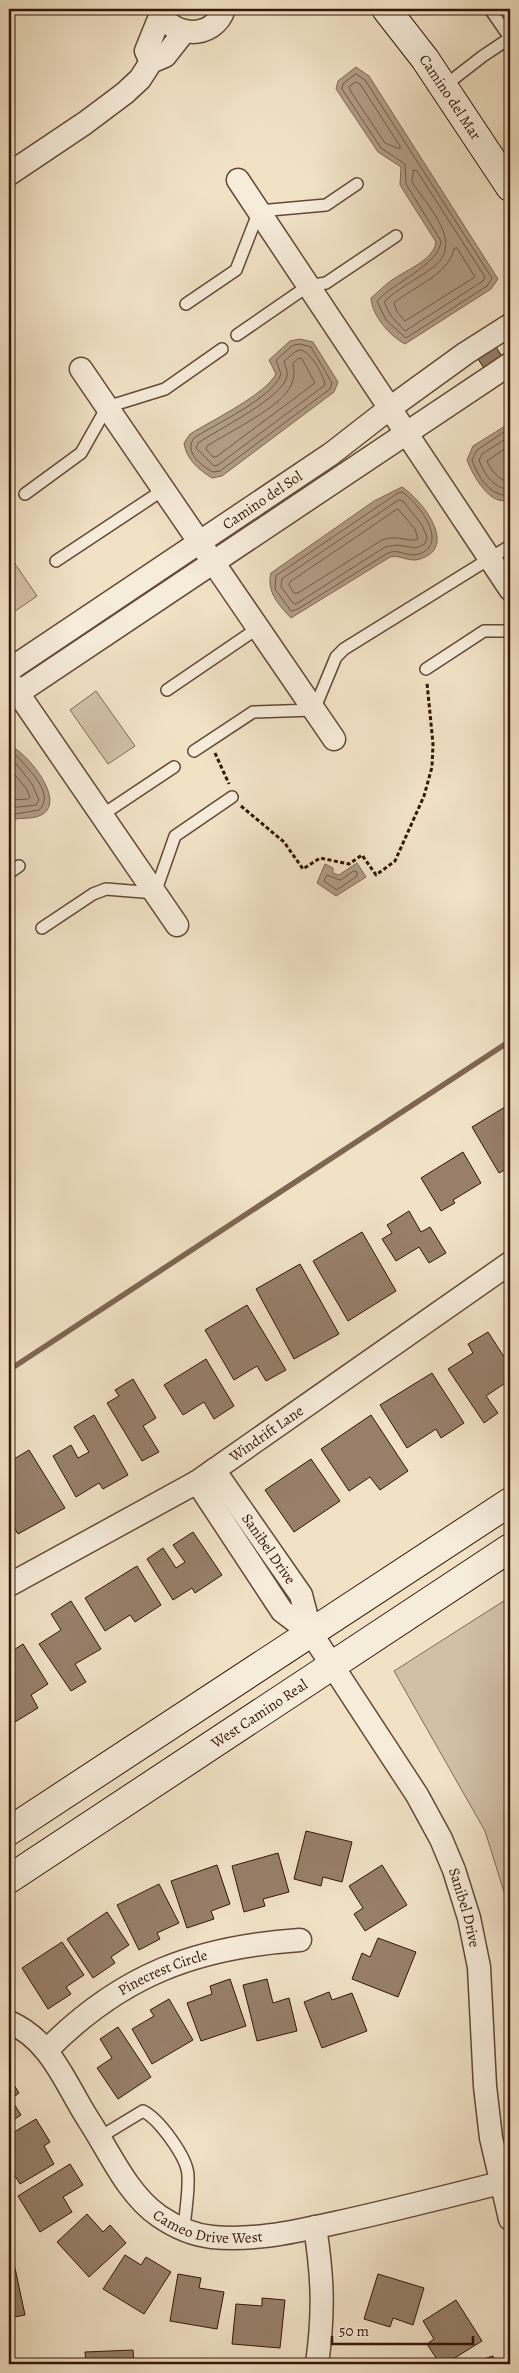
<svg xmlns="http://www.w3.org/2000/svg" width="519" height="2373" font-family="Alegreya,serif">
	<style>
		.green { fill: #d1bfa6; stroke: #836a56 }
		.water { fill: #b19c85; stroke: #7f6653 }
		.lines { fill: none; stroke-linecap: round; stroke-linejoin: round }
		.shore { stroke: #735846; stroke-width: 1 }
		.stream { stroke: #7f6653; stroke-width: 5.5 }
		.building { fill: #977f6a; stroke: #351407 }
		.lane-casing { stroke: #644837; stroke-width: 14 }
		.street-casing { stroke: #644837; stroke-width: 25 }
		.secondary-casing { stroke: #351407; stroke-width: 30 }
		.path { stroke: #351407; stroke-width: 3; stroke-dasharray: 4 2.5; stroke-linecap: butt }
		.lane { stroke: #f6ecda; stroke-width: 11 }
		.street { stroke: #f6ecda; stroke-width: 22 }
		.secondary { stroke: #f6ecda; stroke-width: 28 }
		.labels { text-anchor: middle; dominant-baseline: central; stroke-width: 4.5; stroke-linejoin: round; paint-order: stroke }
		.street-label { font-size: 15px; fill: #351407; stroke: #f6ecda }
	</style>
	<rect width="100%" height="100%" fill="#f1e2c6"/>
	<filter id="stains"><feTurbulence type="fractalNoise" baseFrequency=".004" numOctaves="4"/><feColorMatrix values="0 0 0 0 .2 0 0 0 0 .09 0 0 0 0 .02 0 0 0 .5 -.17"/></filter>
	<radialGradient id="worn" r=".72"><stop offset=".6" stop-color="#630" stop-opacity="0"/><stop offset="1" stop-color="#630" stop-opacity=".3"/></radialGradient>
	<g class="green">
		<path d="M9 555 37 596 11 614 9 611Z"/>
		<path d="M96 691 135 746 108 764 70 710Z"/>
		<path d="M510 1597V1911L485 1831 394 1671Z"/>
	</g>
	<g class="water">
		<path d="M356 67 369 76 498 279 491 289 405 344C390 336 372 316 371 298 378 292 385 285 392 280 406 270 434 260 436 242L400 185 401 167 378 152 336 89 338 81Z"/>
		<path d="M300 339 313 342 338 382 334 392 222 476 212 478C199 470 186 459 184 443L190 434C211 421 266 394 276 374L269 360 290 341Z"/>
		<path d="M510 423V499C491 509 472 474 467 460L473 446Z"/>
		<path d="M402 487C422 500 459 547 420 559 409 563 400 554 390 557L291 618C279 605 266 592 271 573L374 501Z"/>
		<path d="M14 748C29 756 65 800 43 814 32 821 19 816 9 821V750Z"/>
		<path d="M357 863 366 877 336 896 317 883 325 864 333 868V873L339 875Z"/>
	</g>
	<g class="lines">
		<g class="shore">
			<path d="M356 74 365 80 492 278 487 286 406 338 386 320 377 301C393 283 440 264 441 241L406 184 405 164 381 148 342 89 343 84Z"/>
			<path d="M356 82 360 84 400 146V149L385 143 351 92 349 87Z"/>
			<path d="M414 170 417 171 485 277 483 281 405 331 391 316 384 302C398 288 416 280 432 268 466 244 428 207 412 182Z"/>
			<path d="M457 248 475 277 405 321 397 312 394 303C412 287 448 276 454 249Z"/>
			<path d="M300 344 311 347 332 383 330 389 220 471 213 472C200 465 184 452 194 438 215 424 273 398 281 374L276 360 292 346Z"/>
			<path d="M301 350C311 352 324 376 325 385L218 465 214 466 196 448 198 443C217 430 284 397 287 376 288 371 285 366 284 361L295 352Z"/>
			<path d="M299 358 302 359 315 383 216 457H213L206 449 207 446C229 432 271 412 287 392 294 383 295 374 293 364Z"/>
			<path d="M510 428 477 450 472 460C478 477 491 498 510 495"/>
			<path d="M510 436 482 454 479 460C484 474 495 490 510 489"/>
			<path d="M510 445 487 461C491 470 499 482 510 481"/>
			<path d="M398 493 402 492C418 502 450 544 419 554 408 558 399 548 388 553L298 609 291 611 275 589 276 576Z"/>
			<path d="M399 500 403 501 422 525 427 537 425 544 416 548 397 545 385 547 296 604 293 603 281 587 282 579Z"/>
			<path d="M398 509 415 529 418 539C409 543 397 534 382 540L298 593H294L289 585 290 582Z"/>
			<path d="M9 754 17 756C28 769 56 794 39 810L9 815"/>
			<path d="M9 761H14L32 784 39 800 36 805 9 808"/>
			<path d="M9 768 26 788 30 797 28 799 9 800"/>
			<path d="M354 871 357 872V876L337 890 324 881 327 875 340 880Z"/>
		</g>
		<path class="stream" d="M9 1370 510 1041"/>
	</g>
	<g class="building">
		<path d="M496 347 504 360 486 371 478 359Z"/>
		<path d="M510 1104V1167L499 1173 472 1127Z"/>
		<path d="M463 1152 481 1183 453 1200 455 1203 441 1211 421 1178Z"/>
		<path d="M409 1211 421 1232 430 1227 446 1253 429 1263 419 1247 396 1261 382 1239 392 1233 387 1225Z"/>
		<path d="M362 1232 396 1291 348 1321 313 1261Z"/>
		<path d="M300 1264 339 1334 294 1359 256 1289Z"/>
		<path d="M247 1305 286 1370 266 1381 257 1366 234 1380 205 1330Z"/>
		<path d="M488 1332 510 1366V1380L486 1396 498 1413 484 1423 448 1369 473 1353 468 1344Z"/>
		<path d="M206 1359 234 1406 214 1419 204 1402 183 1415 164 1385Z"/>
		<path d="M432 1373 464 1423 441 1438 436 1429 407 1448 380 1405Z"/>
		<path d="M133 1379 156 1418 143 1426 159 1452 142 1461 107 1403 119 1396 115 1390Z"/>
		<path d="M94 1415 128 1475 103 1489 99 1483 76 1497 53 1456 71 1445 78 1458 89 1452 74 1427Z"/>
		<path d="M371 1415 408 1471 380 1490 370 1477 349 1491 321 1449Z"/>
		<path d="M29 1450 65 1508 18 1534 9 1519V1462Z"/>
		<path d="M311 1459 340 1501 294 1532 265 1490Z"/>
		<path d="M193 1532 222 1575 195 1593 192 1588 173 1600 147 1559 163 1548 176 1568 185 1562 173 1545Z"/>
		<path d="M137 1566 161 1605 135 1622 130 1615 105 1631 85 1598Z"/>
		<path d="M71 1601 101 1649 75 1664 86 1682 71 1691 39 1644 61 1630 51 1614Z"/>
		<path d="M23 1644 48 1684 31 1695 38 1708 10 1725 9 1653Z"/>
		<path d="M306 1831 352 1842 342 1882 323 1877 321 1886 294 1879Z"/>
		<path d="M278 1853 289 1892 263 1899 265 1906 244 1912 232 1866Z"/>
		<path d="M217 1865 230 1904 211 1911 214 1919 187 1928 171 1881Z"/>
		<path d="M382 1865 407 1905 365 1931 354 1914 363 1908 349 1886Z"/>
		<path d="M159 1884 179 1923 157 1933 160 1939 139 1950 117 1905Z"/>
		<path d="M107 1912 129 1945 111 1957 115 1963 93 1978 67 1939Z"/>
		<path d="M378 1938 416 1952 398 1997 352 1979 362 1953 370 1957Z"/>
		<path d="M62 1942 84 1975 66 1987 71 1994 48 2009 22 1968Z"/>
		<path d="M230 1979 246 2026 201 2041 187 2003 212 1994 210 1986Z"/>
		<path d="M267 1979 273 2003 289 1998 297 2031 257 2041 243 1985Z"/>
		<path d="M329 1992 332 2000 352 1993 367 2031 322 2048 304 2002Z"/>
		<path d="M169 1999 193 2040 152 2064 132 2029 154 2016 150 2010Z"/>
		<path d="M118 2027 151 2077 118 2099 97 2068 112 2058 100 2039Z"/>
		<path d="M9 2077 19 2093 11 2099 21 2115 9 2123Z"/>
		<path d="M36 2119 50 2142 44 2146 54 2164 20 2184 9 2166V2135Z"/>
		<path d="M70 2164 83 2185 63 2197 72 2212 40 2232 18 2196Z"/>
		<path d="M87 2214 103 2232 110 2225 126 2243 89 2277 57 2242Z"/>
		<path d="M125 2255 141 2265 146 2257 171 2272 144 2314 103 2289Z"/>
		<path d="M15 2268 25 2315 9 2318V2269Z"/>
		<path d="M178 2274 201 2278 199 2288 224 2292 217 2329 170 2321Z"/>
		<path d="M378 2274 424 2288 413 2325 393 2318 390 2327 364 2319Z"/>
		<path d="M262 2298 285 2300 280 2348 232 2344 236 2304 262 2306Z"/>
		<path d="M456 2300 482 2341 445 2364H440L427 2344 434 2339 423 2321Z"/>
		<path d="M133 2350 134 2364H86L85 2352Z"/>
		<path d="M493 2356 495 2364H467Z"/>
	</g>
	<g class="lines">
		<defs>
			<g id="lane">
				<path d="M490 9 510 38"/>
				<path d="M443 87 483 56 510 38"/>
				<path d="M186 304 236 270 259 211 326 205 357 184"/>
				<path d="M237 335 308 286 326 283 396 236"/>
				<path d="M25 494 81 453 107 407 165 389 222 349"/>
				<path d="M56 561 163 490"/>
				<path d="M426 669 484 631H510"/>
				<path d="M167 690 258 628"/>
				<path d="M194 751 253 712 314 710 336 657 344 649 510 546"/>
				<path d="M102 815 174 767"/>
				<path d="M9 873 19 866"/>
				<path d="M42 928 93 894 106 889 155 893 175 836 232 797"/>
				<path d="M100 2137 143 2111C159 2119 188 2158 188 2176 189 2194 185 2212 184 2230"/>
			</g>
			<g id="street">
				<path d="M159 9C170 39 214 40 224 9"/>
				<path d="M151 62 146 51 161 14"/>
				<path d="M9 174 85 123 125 93 140 79 151 62 165 56 184 32"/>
				<path d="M238 180 510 589"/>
				<path d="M81 369 334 739"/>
				<path id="s1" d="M9 670 331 454 390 408 466 353 510 325"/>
				<path d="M9 680 177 925"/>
				<path d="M9 699 510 364"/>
				<path id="s2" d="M214 1470 301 1595 311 1633 417 1795 441 1839 454 1870 469 1918 479 1967 485 2086 491 2138 510 2219"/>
				<path d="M197 1482 282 1611 311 1633"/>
				<path id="s3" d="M9 1585 197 1482 510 1263"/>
				<path id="s4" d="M9 2022C51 2040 65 2083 88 2119 109 2151 127 2194 159 2216 175 2227 193 2235 212 2237 254 2241 293 2232 335 2223 390 2211 445 2197 500 2183"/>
				<path id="s5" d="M47 2050C121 1975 196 1947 300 1940"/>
				<path d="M315 2227C323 2278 324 2313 317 2364"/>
			</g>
			<g id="secondary">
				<path id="s6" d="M386 9 425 59 510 187"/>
				<path d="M9 1831 510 1502"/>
				<path id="s7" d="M9 1879 510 1548"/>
			</g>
		</defs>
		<use href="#lane" class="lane-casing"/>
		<use href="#street" class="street-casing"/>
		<use href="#secondary" class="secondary-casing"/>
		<g class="path">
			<path d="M215 753 229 784"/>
			<path d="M241 806 284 842 303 869 320 858 349 864 362 855 376 875 395 861 424 796 432 767 433 744 427 683"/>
		</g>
		<use href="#lane" class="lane"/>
		<use href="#street" class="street"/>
		<use href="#secondary" class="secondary"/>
	</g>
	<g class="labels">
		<g class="street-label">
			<text stroke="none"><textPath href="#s6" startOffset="109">Camino del Mar</textPath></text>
			<text stroke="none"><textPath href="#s1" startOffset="305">Camino del Sol</textPath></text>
			<text stroke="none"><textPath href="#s3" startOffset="299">Windrift Lane</textPath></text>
			<text stroke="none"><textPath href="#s2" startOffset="96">Sanibel Drive</textPath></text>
			<text stroke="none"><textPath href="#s7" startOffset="300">West Camino Real</textPath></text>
			<text stroke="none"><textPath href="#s2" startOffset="508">Sanibel Drive</textPath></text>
			<text stroke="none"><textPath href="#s5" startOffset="141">Pinecrest Circle</textPath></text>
			<text stroke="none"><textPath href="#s4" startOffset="300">Cameo Drive West</textPath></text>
		</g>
	</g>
	<rect width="519" height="2373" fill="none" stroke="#f1e2c6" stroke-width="30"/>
	<rect x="10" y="10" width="499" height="2353" fill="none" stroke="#351407" stroke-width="2.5"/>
	<rect x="15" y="15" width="489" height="2343" fill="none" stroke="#351407"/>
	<path d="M332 2336v8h141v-8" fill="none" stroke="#351407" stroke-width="2.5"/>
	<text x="339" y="2336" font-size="15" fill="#351407" stroke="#f6ecda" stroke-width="4" paint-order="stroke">50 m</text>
	<rect width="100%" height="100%" filter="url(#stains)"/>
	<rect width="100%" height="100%" fill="url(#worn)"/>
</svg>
